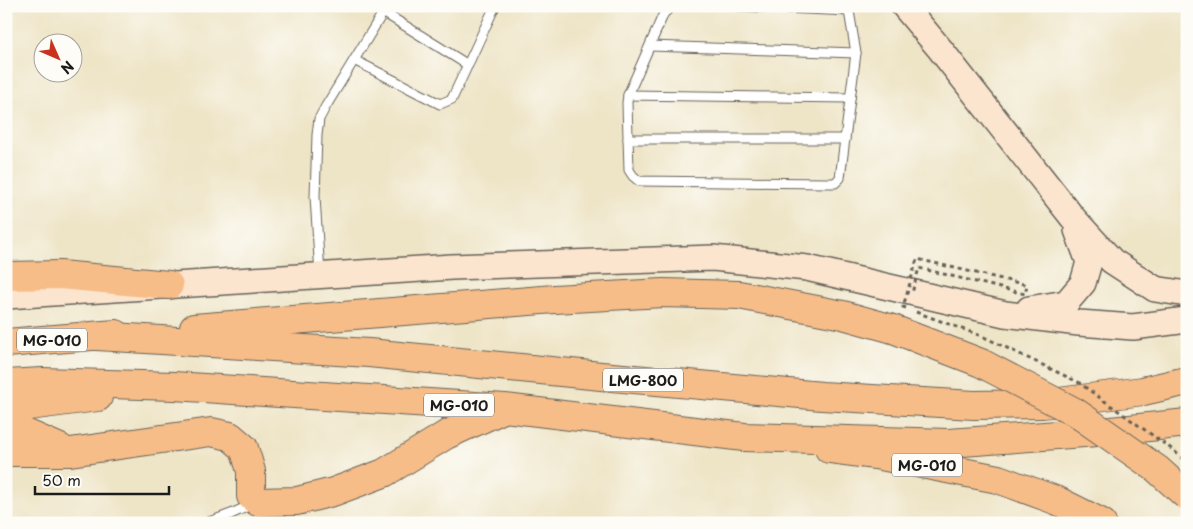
<svg xmlns="http://www.w3.org/2000/svg" width="1193" height="529" font-family="'Playpen Sans',sans-serif">
	<style>
		.lines { fill: none; stroke-linecap: round; stroke-linejoin: round }
		.lane-casing { stroke: #666258; stroke-width: 11 }
		.secondary-casing { stroke: #666258; stroke-width: 28 }
		.primary-casing { stroke: #666258; stroke-width: 30 }
		.highway-casing { stroke: #666258; stroke-width: 30 }
		.lane { stroke: #fff; stroke-width: 9 }
		.secondary { stroke: #fce5cf; stroke-width: 25 }
		.primary { stroke: #f7bd88; stroke-width: 28 }
		.highway { stroke: #f7bd88; stroke-width: 28 }
		.primary-bridge-casing { stroke: #666258; stroke-width: 30; stroke-linecap: butt }
		.path-bridge { stroke: #666258; stroke-width: 3; stroke-dasharray: 4 4; stroke-linecap: butt }
		.primary-bridge { stroke: #f7bd88; stroke-width: 28 }
		.labels { text-anchor: middle; dominant-baseline: central; stroke-width: 4; stroke-linejoin: round; paint-order: stroke }
		.shield { fill: #fdfcf7; stroke: #605f5e; stroke-width: 1 }
		.shield-label { font-size: 14px; font-weight: bold; fill: #1c1c1c }
	</style>
	<rect width="100%" height="100%" fill="#fdfcf7"/>
	<filter id="ink" filterUnits="userSpaceOnUse"><feTurbulence type="fractalNoise" baseFrequency=".02" numOctaves="2"/><feDisplacementMap in="SourceGraphic" scale="10" xChannelSelector="R" yChannelSelector="G"/><feConvolveMatrix kernelMatrix="1 2 1 2 8 2 1 2 1" color-interpolation-filters="sRGB"/></filter>
	<filter id="wash" filterUnits="userSpaceOnUse"><feTurbulence type="fractalNoise" baseFrequency=".0096" numOctaves="4" result="noise"/><feDisplacementMap in="SourceGraphic" scale="20" xChannelSelector="R" yChannelSelector="G"/><feGaussianBlur stdDeviation="1.12" result="paint"/><feColorMatrix in="noise" values="0 0 0 0 0 0 0 0 0 0 0 0 0 0 0 0 0 1.4 0 .05"/><feComposite in="paint" operator="in"/></filter>
	<g filter="url(#wash)">
		<rect width="100%" height="100%" fill="#eee4c6"/>
	</g>
	<g filter="url(#ink)">
		<g class="lines">
			<defs>
				<g id="lane">
					<path d="M673 6 664 13 628 95 627 103 629 170 633 176 639 181 828 183H835L840 178 856 53 849 11 846 6"/>
					<path d="M737 6 849 11"/>
					<path d="M383 12 468 65"/>
					<path d="M650 46 856 53"/>
					<path d="M354 60 440 104 452 99 495 6"/>
					<path d="M628 95 850 98"/>
					<path d="M628 139H845"/>
					<path d="M320 274 315 197 317 135 319 119 326 106 387 6"/>
					<path d="M207 523 231 514 255 503"/>
				</g>
				<g id="secondary">
					<path d="M904 6 940 49 1073 218 1112 261 1155 289 1187 294"/>
					<path d="M6 296 452 267 713 258 807 268 1005 314 1079 323 1133 327 1187 320"/>
					<path d="M1029 309 1066 303 1083 283 1089 262 1077 230"/>
				</g>
				<g id="primary">
					<path d="M554 299 663 293 739 295 843 315 893 329"/>
					<path d="M829 449 881 456 998 479 1058 501 1102 523"/>
				</g>
				<g id="highway">
					<path d="M6 276 60 275 169 285"/>
					<path d="M194 328 554 299"/>
					<path d="M97 336 369 353 601 376 822 396 974 405 1043 404 1143 391 1187 381"/>
					<path d="M6 343 116 334"/>
					<path d="M6 384 42 382 174 386 505 408 744 437 949 443 1111 431 1187 423"/>
					<path d="M6 409 98 397"/>
					<path d="M6 429 21 431 60 448"/>
					<path d="M6 452H70L211 432 230 436 244 448 251 471V496L258 502 297 501 333 492 384 473 446 435 501 410"/>
				</g>
			</defs>
			<use href="#lane" class="lane-casing"/>
			<use href="#secondary" class="secondary-casing"/>
			<use href="#primary" class="primary-casing"/>
			<use href="#highway" class="highway-casing"/>
			<use href="#lane" class="lane"/>
			<use href="#secondary" class="secondary"/>
			<use href="#primary" class="primary"/>
			<use href="#highway" class="highway"/>
			<defs>
				<path id="primary-bridge" d="M893 329 981 363 1075 412 1157 469 1187 496"/>
			</defs>
			<use href="#primary-bridge" class="primary-bridge-casing"/>
			<g class="path-bridge">
				<path d="M906 308 903 307 917 259 1027 285 1025 294 919 268 912 293"/>
				<path d="M916 312 984 337 1078 382 1173 450 1187 463"/>
			</g>
			<use href="#primary-bridge" class="primary-bridge"/>
		</g>
	</g>
	<g class="labels">
		<g class="shield">
			<rect x="17" y="328.5" width="70" height="23" rx="4"/>
			<rect x="603" y="368.5" width="80" height="23" rx="4"/>
			<rect x="424" y="393.5" width="70" height="23" rx="4"/>
			<rect x="892" y="453.5" width="70" height="23" rx="4"/>
		</g>
		<g class="shield-label">
			<text x="52" y="340">MG-010</text>
			<text x="643" y="380">LMG-800</text>
			<text x="459" y="405">MG-010</text>
			<text x="927" y="465">MG-010</text>
		</g>
	</g>
	<rect width="1193" height="529" fill="none" stroke="#fdfcf7" stroke-width="25"/>
	<g transform="translate(58 58) rotate(135)"><circle r="24" fill="#fdfcf7" stroke="#a3a29f"/>
	<path d="M0-4L9 19L0 12L-9 19Z" fill="#c8321e"/>
	<text y="-8" font-size="14" font-weight="bold" text-anchor="middle" fill="#1c1c1c">N</text>
	</g>
	<path d="M35 486v8h134v-8" fill="none" stroke="#1c1c1c" stroke-width="2.5"/>
	<text x="42" y="486" font-size="15" fill="#1c1c1c" stroke="#fdfcf7" stroke-width="4" paint-order="stroke">50 m</text>
</svg>
